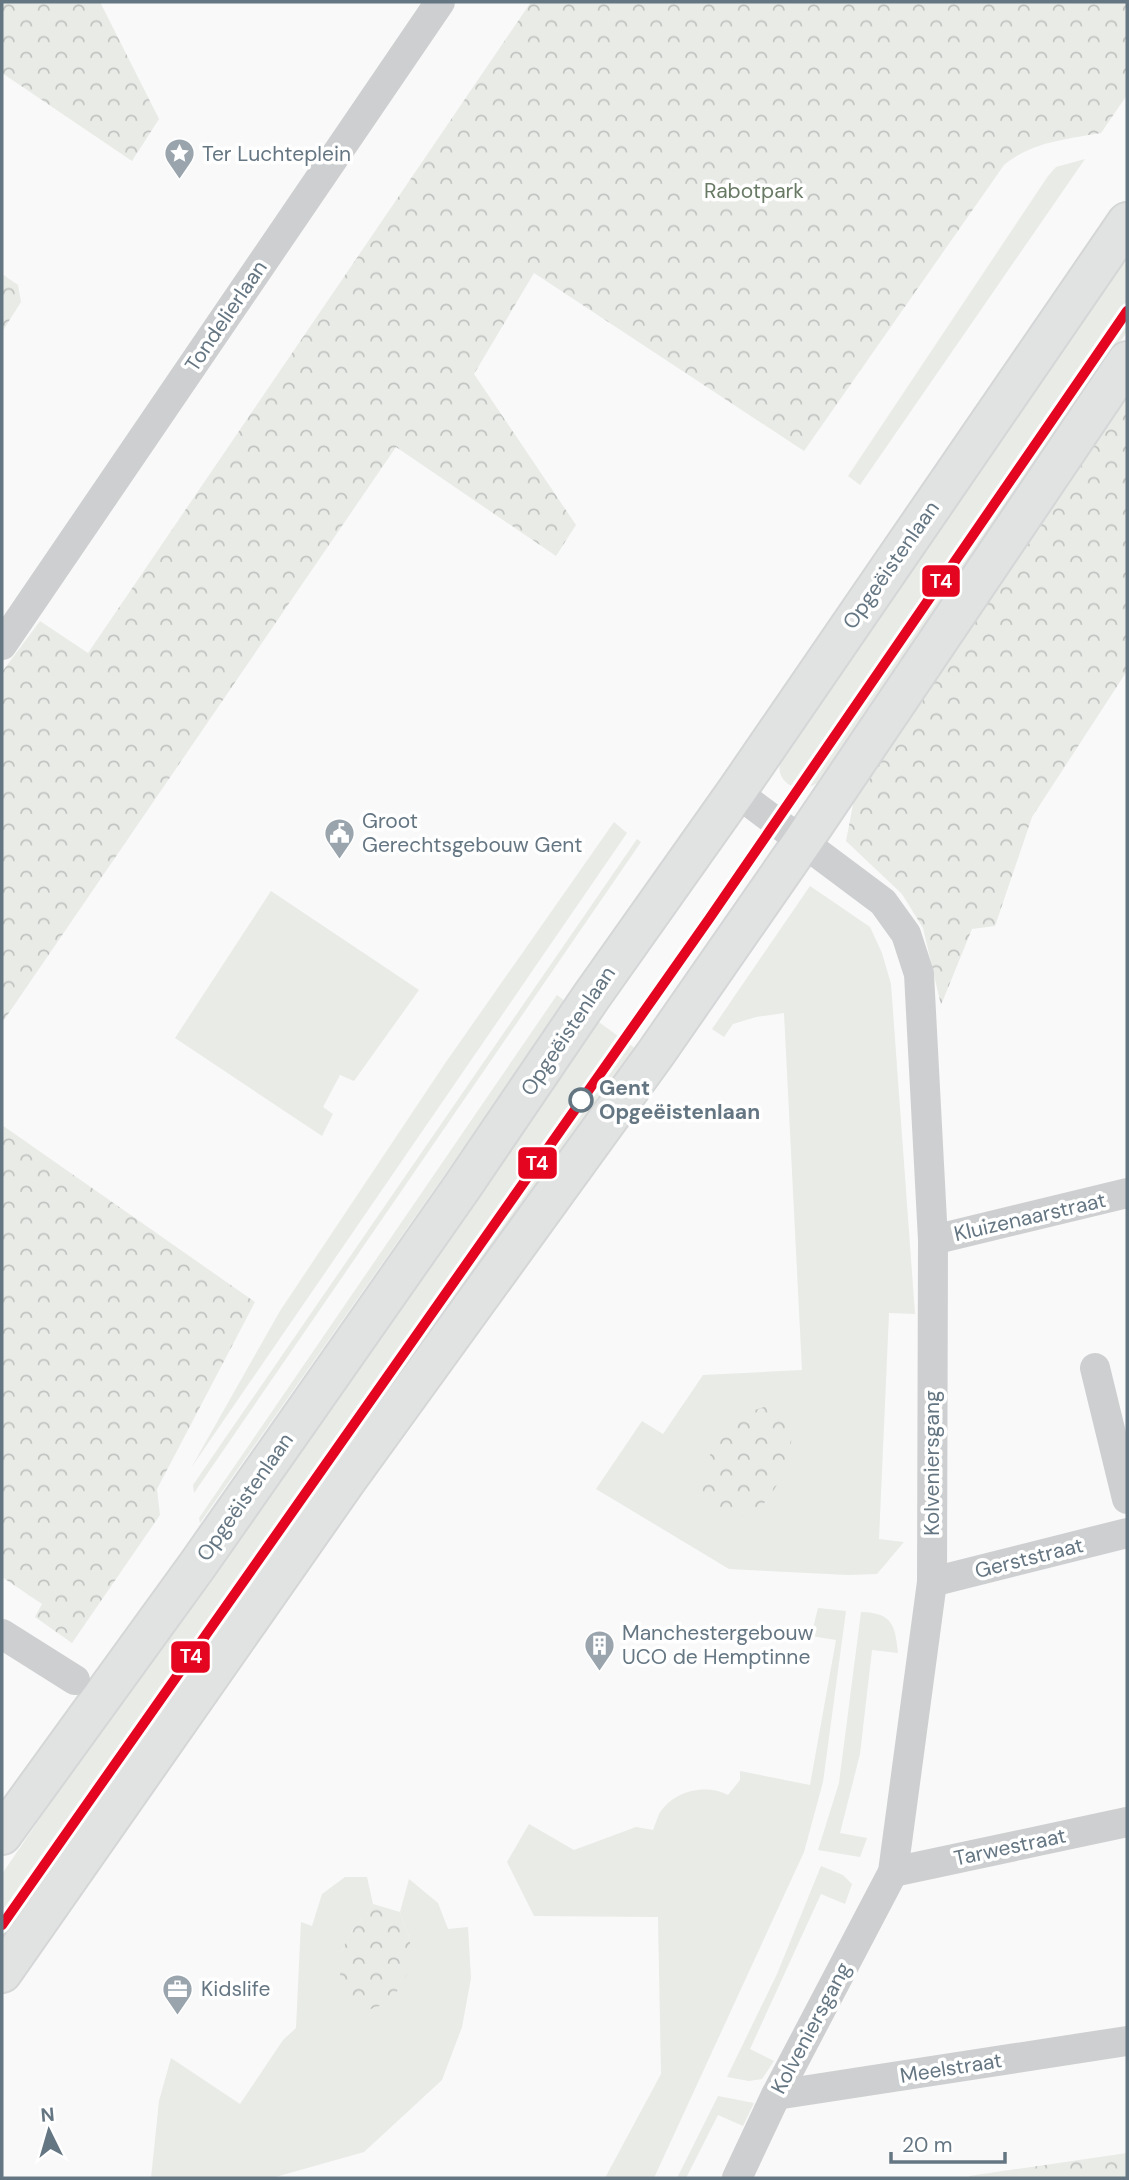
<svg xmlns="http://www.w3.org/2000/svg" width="1129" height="2180" font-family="'DM Sans',sans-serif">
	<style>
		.green { fill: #e8ebe6 }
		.forest { fill: url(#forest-crowns) }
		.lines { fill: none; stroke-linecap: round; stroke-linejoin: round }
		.secondary-casing { stroke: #d5d6d7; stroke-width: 42 }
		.street { stroke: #cecfd0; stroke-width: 30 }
		.secondary { stroke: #e1e2e2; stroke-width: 38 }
		.tram-1-casing { stroke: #fff; stroke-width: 16 }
		.tram-1 { stroke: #e40521; stroke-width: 10 }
		.stop-dot { fill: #fff; stroke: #657683; stroke-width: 3.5 }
		.labels { text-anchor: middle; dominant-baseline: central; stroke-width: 7; stroke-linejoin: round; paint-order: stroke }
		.poi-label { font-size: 21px; fill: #657683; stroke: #fff; text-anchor: start }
		.park-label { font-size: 21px; fill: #687a64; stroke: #fff }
		.street-label { font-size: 21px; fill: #657683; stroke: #fff }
		.stop-label { font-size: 21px; font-weight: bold; fill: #657683; stroke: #fff; text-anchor: start }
		.line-badge { stroke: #fff; stroke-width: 2.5 }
		.badge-label { font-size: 19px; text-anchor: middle; font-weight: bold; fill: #fff }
	</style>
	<defs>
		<pattern id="forest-crowns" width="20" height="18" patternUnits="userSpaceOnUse" patternTransform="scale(1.75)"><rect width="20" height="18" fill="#e8ebe6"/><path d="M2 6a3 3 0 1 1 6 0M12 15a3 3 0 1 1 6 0" fill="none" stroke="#c0c3c0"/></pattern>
	</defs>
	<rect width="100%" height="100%" fill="#f9f9f9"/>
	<g class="green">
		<path d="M1085 159 860 485 848 476 1048 176 1056 167Z"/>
		<path d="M1127 258V332L817 783C797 797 771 780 782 756Z"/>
		<path d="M614 822 627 833 191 1468 280 1311 446 1062Z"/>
		<path d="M637 839 641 842 194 1493 193 1485Z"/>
		<path d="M810 886 870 927 882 953 891 984 915 1314 889 1313 879 1539 904 1542 877 1574 848 1575 729 1569 596 1489 642 1421 663 1434 703 1375 802 1370 784 1013 756 1017 733 1024 724 1037 712 1029Z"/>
		<path d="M271 891 419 990 354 1081 340 1075 323 1107 333 1114 322 1136 175 1038Z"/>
		<path d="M557 995 566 1002 200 1523 199 1518Z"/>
		<path d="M596 1020 636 1049 2 1944V1874L125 1694Z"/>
		<path d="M818 1608 846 1611 823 1782 804 1852 654 2178H605L661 2074 658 1917 534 1916 507 1862 529 1824 574 1850 636 1827 653 1830C655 1825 657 1819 659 1814 673 1791 705 1783 728 1795L740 1780V1771L810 1785 836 1640 811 1636Z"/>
		<path d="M861 1612C892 1613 895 1624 898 1653L872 1650 860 1754 840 1833 867 1838 860 1857 818 1850 839 1783Z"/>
		<path d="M821 1866 843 1875 852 1884 845 1904 821 1894 750 2049 774 2061 762 2079 749 2081 727 2077 777 1974Z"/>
		<path d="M345 1877H367L373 1904 352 1931 342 1951 410 1939 400 1912 409 1879 438 1903 448 1929 468 1927 471 1978 462 2027 442 2080 364 2152 272 2178H151L159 2101 171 2058 240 2104 283 2040 296 2028 301 1922 312 1926 322 1894Z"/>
		<path d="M718 2096 754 2103 743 2126 718 2115 686 2178H677Z"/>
	</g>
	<g class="forest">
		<path d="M2 2H100L159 119 132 161 2 73Z"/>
		<path d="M531 2H1127V95L1101 133C1067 139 1031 142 1004 165L804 451 534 273 474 374 576 525 556 556 396 447 2 1023V672L40 621 88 653Z"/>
		<path d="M2 274 18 285 21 302 2 332Z"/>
		<path d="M1127 390V671L1032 817 995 926 972 929 941 1005 923 928 902 894 846 841 857 784Z"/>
		<path d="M2 1125 255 1302 157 1489 160 1515 72 1643 35 1617 42 1604 2 1577Z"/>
		<path d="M764 1407H775L787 1414C796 1443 790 1463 775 1488 770 1496 765 1504 757 1509 746 1517 733 1519 720 1521 716 1519 710 1516 707 1512 693 1487 713 1437 733 1420 741 1414 754 1410 764 1407Z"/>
		<path d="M373 1904 400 1912 410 1939 411 1966 401 1986 388 2003 362 2012 348 2005C330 1958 343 1941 373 1904Z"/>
		<path d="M1127 2153V2178H969V2176Z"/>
	</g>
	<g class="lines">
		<defs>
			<g id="secondary">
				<path d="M2 1835 199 1563 462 1187 591 997 736 792 1127 222"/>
				<path d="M2 1973 346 1481 656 1053 803 841 1127 361"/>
			</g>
		</defs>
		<use href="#secondary" class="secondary-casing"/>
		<g class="street">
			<path d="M2 645 440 2"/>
			<path d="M736 792 883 902 906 934 919 974 933 1240 932 1582 893 1872 776 2095 737 2178"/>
			<path d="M933 1240 1127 1193"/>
			<path d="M1095 1368 1127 1499"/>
			<path d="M932 1582 1127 1533"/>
			<path d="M2 1634 75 1680"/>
			<path d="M893 1872 1127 1822"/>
			<path d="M776 2095 1127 2041"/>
		</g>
		<use href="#secondary" class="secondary"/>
		<defs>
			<path id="tram-1" d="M2 1925 709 919 1127 311"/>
		</defs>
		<use href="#tram-1" class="tram-1-casing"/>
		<use href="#tram-1" class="tram-1"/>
	</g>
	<defs>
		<symbol id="sight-pin" viewBox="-11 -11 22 30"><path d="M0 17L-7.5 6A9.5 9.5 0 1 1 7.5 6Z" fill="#99a4ac" stroke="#fff"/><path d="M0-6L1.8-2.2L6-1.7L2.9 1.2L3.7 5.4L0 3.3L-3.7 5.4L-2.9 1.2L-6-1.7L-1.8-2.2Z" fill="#fff"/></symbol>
		<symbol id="civic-pin" viewBox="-11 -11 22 30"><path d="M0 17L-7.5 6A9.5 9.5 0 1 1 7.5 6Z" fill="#99a4ac" stroke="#fff"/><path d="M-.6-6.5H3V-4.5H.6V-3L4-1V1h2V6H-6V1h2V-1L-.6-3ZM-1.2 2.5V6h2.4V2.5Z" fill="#fff"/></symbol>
		<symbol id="building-pin" viewBox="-11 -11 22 30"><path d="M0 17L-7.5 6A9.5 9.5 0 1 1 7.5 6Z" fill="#99a4ac" stroke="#fff"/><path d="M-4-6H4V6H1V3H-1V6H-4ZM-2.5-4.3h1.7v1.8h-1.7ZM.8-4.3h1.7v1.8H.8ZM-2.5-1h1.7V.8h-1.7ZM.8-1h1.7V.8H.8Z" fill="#fff"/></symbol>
		<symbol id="office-pin" viewBox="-11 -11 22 30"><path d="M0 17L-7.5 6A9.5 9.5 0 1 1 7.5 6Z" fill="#99a4ac" stroke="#fff"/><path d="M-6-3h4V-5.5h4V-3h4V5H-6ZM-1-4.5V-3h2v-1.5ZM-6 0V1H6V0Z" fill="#fff"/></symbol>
	</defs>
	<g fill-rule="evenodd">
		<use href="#sight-pin" x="162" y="136" width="35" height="47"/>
		<use href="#civic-pin" x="322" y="816" width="35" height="47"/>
		<use href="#building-pin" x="582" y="1628" width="35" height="47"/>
		<use href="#office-pin" x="160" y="1972" width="35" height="47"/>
	</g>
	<circle class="stop-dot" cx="581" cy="1100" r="11"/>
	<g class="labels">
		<g class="poi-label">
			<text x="202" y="154">Ter Luchteplein</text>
			<text x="362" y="821">Groot<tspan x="362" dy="24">Gerechtsgebouw Gent</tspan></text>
			<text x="622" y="1633">Manchestergebouw<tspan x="622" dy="24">UCO de Hemptinne</tspan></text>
			<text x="201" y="1989">Kidslife</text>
		</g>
		<g class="park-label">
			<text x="754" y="191">Rabotpark</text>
		</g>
		<g class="street-label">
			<text transform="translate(226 316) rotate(-56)">Tondelierlaan</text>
			<text transform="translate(891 565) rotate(-55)">Opgeëistenlaan</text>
			<text transform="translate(568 1031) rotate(-56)">Opgeëistenlaan</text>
			<text transform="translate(1030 1217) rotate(-13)">Kluizenaarstraat</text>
			<text transform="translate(932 1463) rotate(-90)">Kolveniersgang</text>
			<text transform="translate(245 1497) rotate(-55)">Opgeëistenlaan</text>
			<text transform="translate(1029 1558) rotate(-14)">Gerststraat</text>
			<text transform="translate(1010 1847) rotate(-12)">Tarwestraat</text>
			<text transform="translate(811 2028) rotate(-62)">Kolveniersgang</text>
			<text transform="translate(951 2068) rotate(-9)">Meelstraat</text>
		</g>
		<g class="stop-label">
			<text x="599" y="1088">Gent<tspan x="599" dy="24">Opgeëistenlaan</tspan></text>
		</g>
	</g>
	<g class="line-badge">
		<rect x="921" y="564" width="40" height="34" rx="7" fill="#e40521"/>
		<rect x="517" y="1146" width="41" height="34" rx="7" fill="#e40521"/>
		<rect x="170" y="1640" width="41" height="34" rx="7" fill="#e40521"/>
	</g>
	<g class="badge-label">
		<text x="941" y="588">T4</text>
		<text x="537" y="1170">T4</text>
		<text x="191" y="1663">T4</text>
	</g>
	<rect width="1129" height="2180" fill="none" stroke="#657683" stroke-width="7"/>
	<g transform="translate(49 2131) rotate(355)" stroke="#ffffff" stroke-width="5" paint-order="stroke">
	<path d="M0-5L12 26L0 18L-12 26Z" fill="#657683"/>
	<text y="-10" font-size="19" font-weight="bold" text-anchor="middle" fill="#657683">N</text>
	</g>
	<path d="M891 2152v10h114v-10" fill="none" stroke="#657683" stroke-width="3.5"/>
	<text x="902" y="2152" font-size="21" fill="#657683" stroke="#ffffff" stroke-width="5" paint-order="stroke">20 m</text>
</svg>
